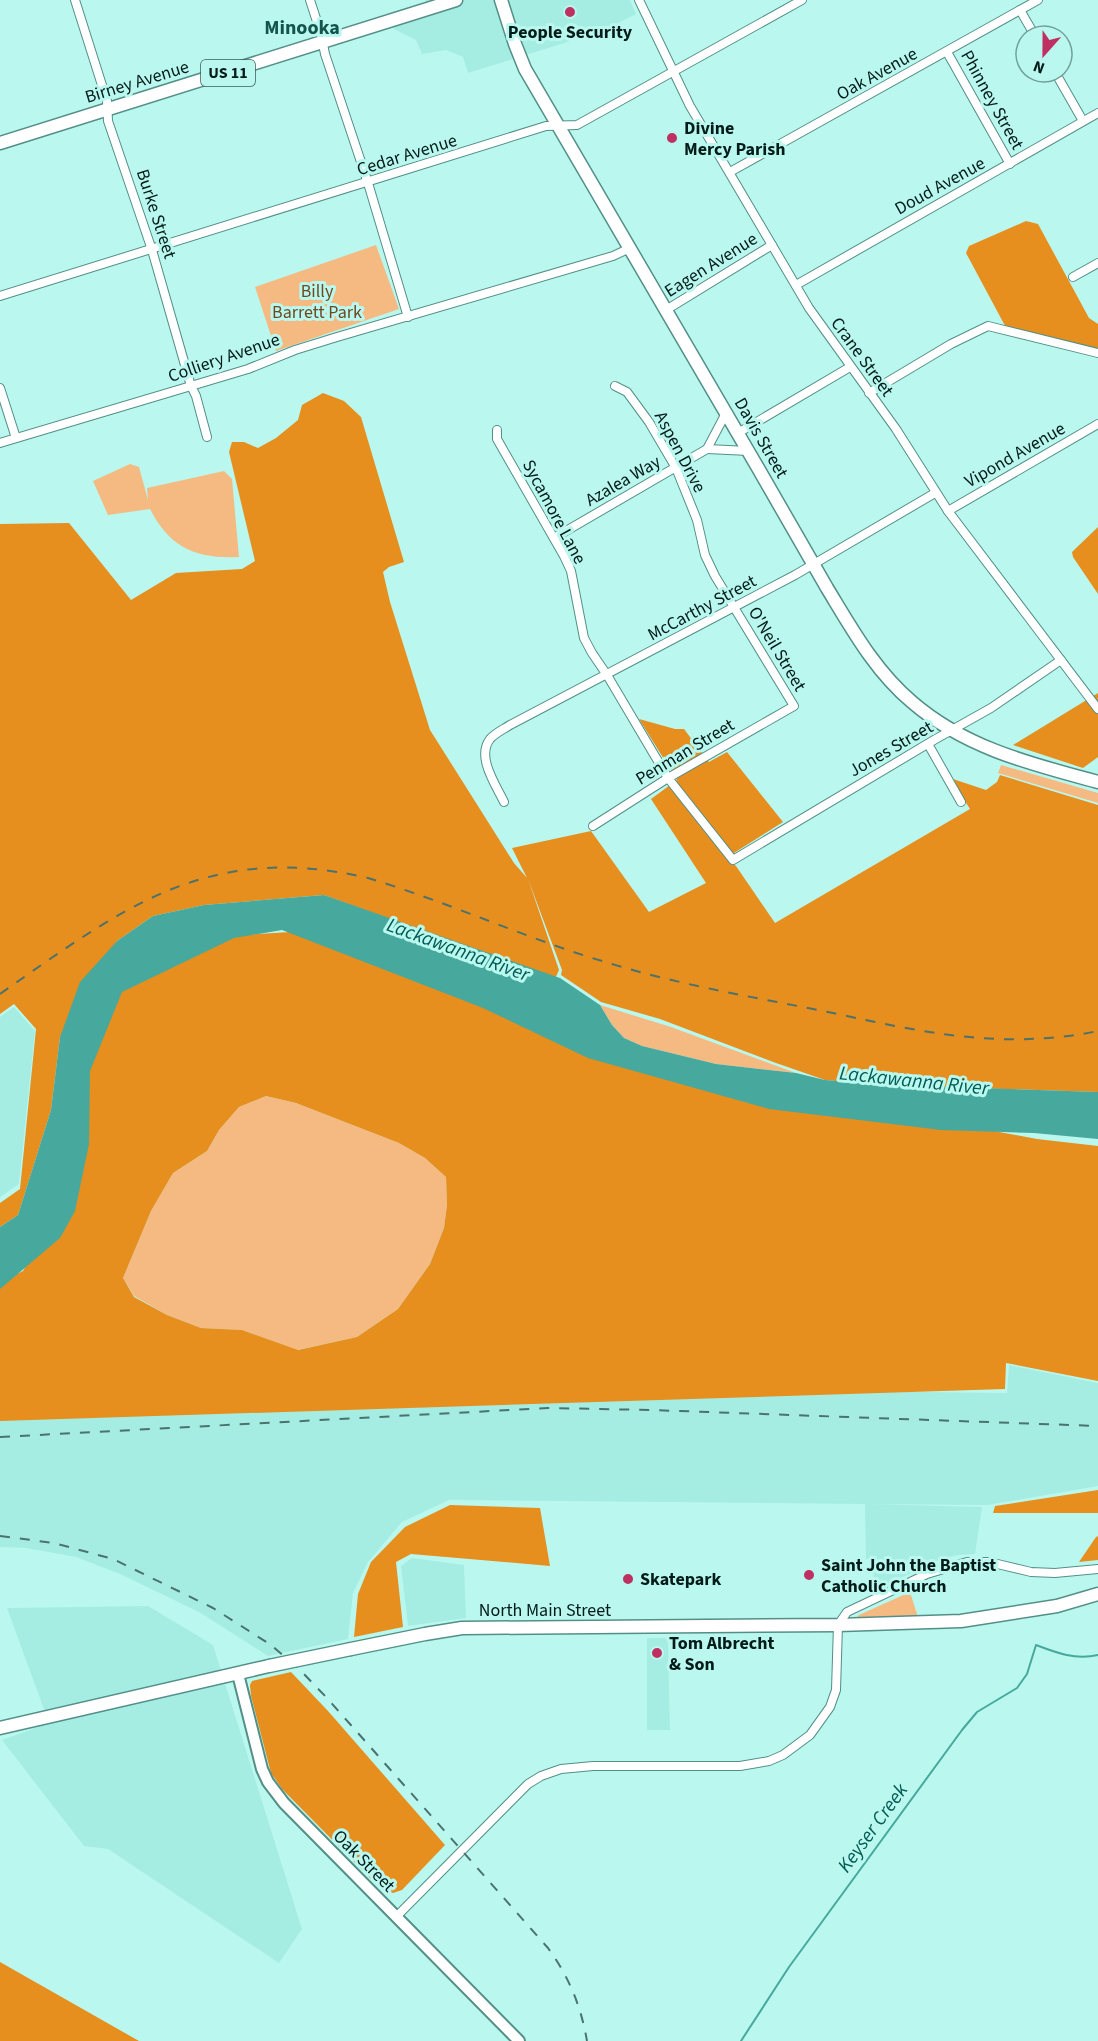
<svg xmlns="http://www.w3.org/2000/svg" width="1098" height="2041" font-family="'Source Sans 3',sans-serif">
	<style>
		.built { fill: #a5ede3 }
		.green { fill: #f5ba81 }
		.forest { fill: #e68e1e; fill-rule: evenodd }
		.water { fill: #47a89d }
		.lines { fill: none; stroke-linecap: round; stroke-linejoin: round }
		.stream { stroke: #47a89d; stroke-width: 2 }
		.street-casing { stroke: #538f87; stroke-width: 10 }
		.secondary-casing { stroke: #538f87; stroke-width: 14 }
		.primary-casing { stroke: #538f87; stroke-width: 15 }
		.street { stroke: #fff; stroke-width: 8 }
		.secondary { stroke: #fff; stroke-width: 10 }
		.primary { stroke: #fff; stroke-width: 12 }
		.rail { stroke: #4b726d; stroke-width: 2; stroke-dasharray: 10 10; stroke-linecap: butt }
		.primary-bridge-casing { stroke: #538f87; stroke-width: 15; stroke-linecap: butt }
		.primary-bridge { stroke: #fff; stroke-width: 12 }
		.poi-dot { fill: #be3061; stroke: #baf8ef; stroke-width: 2 }
		.labels { text-anchor: middle; dominant-baseline: central; stroke-width: 6; stroke-linejoin: round; paint-order: stroke }
		.shield { fill: #baf8ef; stroke: #3a5d59; stroke-width: 1.5 }
		.shield-label { font-size: 16px; font-weight: bold; fill: #031b19 }
		.poi-label { font-size: 18px; font-weight: bold; fill: #031b19; stroke: #baf8ef; text-anchor: start }
		.street-label { font-size: 18px; fill: #031b19; stroke: #baf8ef }
		.park-label { font-size: 18px; fill: #6e4922; stroke: #baf8ef }
		.neighbourhood-label { font-size: 20px; font-weight: bold; fill: #13544d; stroke: #baf8ef }
		.water-label { font-size: 20px; font-style: italic; fill: #015a53; stroke: #baf8ef }
	</style>
	<rect width="100%" height="100%" fill="#baf8ef"/>
	<g class="built">
		<path d="M425 0H630L636 14 600 32 468 73 463 57 446 50 422 54 416 40 394 29 389 13 426 2Z"/>
		<path d="M14 1007 35 1031 19 1184 0 1197V1017Z"/>
		<path d="M1009 1365 1098 1383V1486L988 1505 869 1504 982 1507 975 1554 958 1555 938 1560 874 1591 873 1559H866L865 1504 449 1500 402 1522 368 1562 353 1593 348 1639 268 1656 199 1612 120 1574 76 1557 26 1548 0 1547V1418L830 1391 1007 1393Z"/>
		<path d="M412 1558 464 1565 466 1618 408 1626 401 1566Z"/>
		<path d="M148 1606 213 1645 302 1929 279 1963 108 1849 84 1846 2 1740 49 1723 7 1608Z"/>
		<path d="M647 1638H668L670 1730H647Z"/>
	</g>
	<g class="green">
		<path d="M376 245 399 309 276 351 255 287Z"/>
		<path d="M130 464 139 467 148 500 147 488 224 471 232 479 239 557C196 559 170 548 150 509L108 515 93 481Z"/>
		<path d="M1001 765 1098 793V803L998 773Z"/>
		<path d="M600 1005 671 1027 796 1073 716 1064 642 1046 624 1038 612 1025Z"/>
		<path d="M266 1096 296 1103 399 1143 425 1158 446 1177 447 1205 444 1228 430 1264 398 1309 357 1337 297 1350 242 1330 201 1328 167 1315 134 1296 123 1278 151 1211 173 1173 207 1151 219 1130 239 1107Z"/>
		<path d="M910 1592 918 1617 856 1618 859 1615Z"/>
	</g>
	<g class="forest">
		<path d="M1026 221 1038 224 1089 318 1098 324V357L1010 335 966 253 969 246Z"/>
		<path d="M323 393 344 401 361 417 404 562 389 567 383 572 390 602 430 730 514 863 527 878 512 848 591 831 649 912 706 883 651 799 677 780 639 719 675 729H684L709 762 727 752 783 822 726 858 736 866 775 923 970 809 950 778 986 790 997 782 1000 775 1098 805V1092L884 1085 825 1080 776 1063 660 1019 601 1002 561 975 562 970 528 879 559 970 555 979 324 895 204 905 153 916 117 941 60 1037 51 1110 18 1215 0 1227V1203L20 1189 36 1029 14 1004 0 1014V524L69 523 131 600 176 573 242 569 255 561 229 452 232 442H244L258 448 276 438 298 420 302 405Z"/>
		<path d="M1098 527V594L1073 557 1072 552Z"/>
		<path d="M1098 693V757L1083 768 1013 745Z"/>
		<path d="M290 932 512 1011 859 1106 1037 1139 1098 1146V1381L1006 1363 1005 1389 0 1421V1282L23 1271 62 1197 84 1064 118 986 228 936ZM266 1096 296 1103 399 1143 425 1158 446 1177 447 1205 444 1228 430 1264 398 1309 357 1337 298 1350 242 1330 201 1328 167 1315 134 1297 123 1278 151 1211 173 1173 207 1151 219 1130 239 1107Z"/>
		<path d="M1098 1490V1513H993L995 1506Z"/>
		<path d="M450 1505 540 1508 550 1566 411 1554 396 1562 403 1627 354 1637 358 1594 371 1562 405 1527Z"/>
		<path d="M1098 1536V1560L1079 1562 1096 1537Z"/>
		<path d="M291 1672 328 1711 445 1845 402 1890 393 1893 385 1890 373 1881 282 1789 271 1773 251 1696 250 1685 252 1681Z"/>
		<path d="M0 1962 139 2041H0Z"/>
	</g>
	<path class="water" d="M324 895 560 978 600 1005 612 1025 624 1038 642 1046 716 1064 796 1073 825 1080 895 1085 1098 1092V1139L1034 1133 941 1130 769 1109 588 1058 483 1008 282 930 234 938 122 992 90 1071 89 1144 75 1211 60 1238 0 1289V1227L18 1215 51 1110 60 1037 80 982 117 941 153 916 204 905Z"/>
	<g class="lines">
		<path class="stream" d="M741 2041 789 1967 962 1730 977 1712 1017 1688 1027 1674 1036 1645C1057 1653 1075 1660 1098 1655"/>
		<defs>
			<g id="street">
				<path d="M75 0 107 101 108 121 152 250 191 386 196 396 207 437"/>
				<path d="M310 0 321 34 325 54 368 183 408 317"/>
				<path d="M639 0 690 106 809 308 896 429 948 511 1098 709"/>
				<path d="M1020 10 1035 36"/>
				<path d="M947 52 1010 164"/>
				<path d="M1055 72 1083 121"/>
				<path d="M730 172 1038 0"/>
				<path d="M1073 277 1098 263"/>
				<path d="M796 285 1098 113"/>
				<path d="M0 296 546 126 577 125 802 0"/>
				<path d="M666 310 772 245"/>
				<path d="M0 388 16 438"/>
				<path d="M869 393 951 344 988 326 1098 353"/>
				<path d="M497 430V439L564 556 571 571 584 638 592 653 607 675 668 778 733 860 934 740 991 708 1061 660"/>
				<path d="M738 433 850 367"/>
				<path d="M0 443 248 369 295 350 337 337 613 256 630 248"/>
				<path d="M707 449 749 451"/>
				<path d="M948 511 1098 424"/>
				<path d="M554 538 707 449 726 413"/>
				<path d="M928 744 961 802"/>
				<path d="M504 802C496 785 476 757 490 739 495 733 504 729 510 725L795 575 935 493"/>
				<path d="M593 826 668 778 794 706 715 576 705 555 697 520 676 468 649 422 627 392 615 386"/>
				<path d="M396 1917 528 1784 541 1776 561 1769 593 1766H740L769 1761 783 1755 810 1735 830 1707 836 1690 838 1625 847 1612 927 1574 967 1562H989L1031 1572 1055 1573 1098 1569"/>
			</g>
			<path id="secondary" d="M238 1674 262 1769 268 1782 284 1803 519 2041"/>
			<g id="primary">
				<path d="M501 0 515 44 525 69C602 203 681 335 758 468 781 508 804 548 827 588 852 629 875 671 912 702 965 748 1031 764 1098 782"/>
				<path d="M0 143 456 0"/>
				<path d="M351 1649 425 1634 462 1628 838 1625 961 1621 1057 1606 1098 1594"/>
				<path d="M0 1728 269 1666"/>
			</g>
		</defs>
		<use href="#street" class="street-casing"/>
		<use href="#secondary" class="secondary-casing"/>
		<use href="#primary" class="primary-casing"/>
		<use href="#street" class="street"/>
		<use href="#secondary" class="secondary"/>
		<use href="#primary" class="primary"/>
		<g class="rail">
			<path d="M0 994C124 907 209 841 368 878 451 903 529 940 612 964 684 986 759 998 833 1013 925 1033 1004 1050 1098 1031"/>
			<path d="M0 1437 548 1408 651 1410 1098 1426"/>
			<path d="M0 1536 54 1543 113 1559 213 1608 271 1645 301 1671 327 1698 548 1948C569 1977 581 2006 587 2041"/>
		</g>
		<defs>
			<path id="primary-bridge" d="M269 1666 351 1649"/>
		</defs>
		<use href="#primary-bridge" class="primary-bridge-casing"/>
		<use href="#primary-bridge" class="primary-bridge"/>
	</g>
	<g class="poi-dot">
		<circle cx="570" cy="12" r="6"/>
		<circle cx="672" cy="138" r="6"/>
		<circle cx="809" cy="1575" r="6"/>
		<circle cx="628" cy="1579" r="6"/>
		<circle cx="657" cy="1653" r="6"/>
	</g>
	<g class="labels">
		<rect class="shield" x="201" y="60" width="54" height="26" rx="4.5"/>
		<g class="shield-label">
			<text x="228" y="73">US 11</text>
		</g>
		<g class="poi-label">
			<text x="570" y="32" text-anchor="middle">People Security</text>
			<text x="684" y="128">Divine<tspan x="684" dy="21">Mercy Parish</tspan></text>
			<text x="821" y="1565">Saint John the Baptist<tspan x="821" dy="21">Catholic Church</tspan></text>
			<text x="640" y="1579">Skatepark</text>
			<text x="669" y="1643">Tom Albrecht<tspan x="669" dy="21">&amp; Son</tspan></text>
		</g>
		<g class="street-label">
			<text transform="translate(877 74) rotate(-29)">Oak Avenue</text>
			<text transform="translate(137 82) rotate(-17)">Birney Avenue</text>
			<text transform="translate(992 100) rotate(61)">Phinney Street</text>
			<text transform="translate(407 155) rotate(-17)">Cedar Avenue</text>
			<text transform="translate(940 186) rotate(-29)">Doud Avenue</text>
			<text transform="translate(156 214) rotate(72)">Burke Street</text>
			<text transform="translate(711 265) rotate(-32)">Eagen Avenue</text>
			<text transform="translate(862 357) rotate(54)">Crane Street</text>
			<text transform="translate(224 358) rotate(-19)">Colliery Avenue</text>
			<text transform="translate(761 438) rotate(60)">Davis Street</text>
			<text transform="translate(680 452) rotate(62)">Aspen Drive</text>
			<text transform="translate(1015 455) rotate(-30)">Vipond Avenue</text>
			<text transform="translate(623 481) rotate(-30)">Azalea Way</text>
			<text transform="translate(554 512) rotate(62)">Sycamore Lane</text>
			<text transform="translate(702 608) rotate(-28)">McCarthy Street</text>
			<text transform="translate(777 649) rotate(59)">O'Neil Street</text>
			<text transform="translate(891 749) rotate(-30)">Jones Street</text>
			<text transform="translate(685 752) rotate(-31)">Penman Street</text>
			<text x="545" y="1610">North Main Street</text>
			<text transform="translate(364 1861) rotate(45)">Oak Street</text>
		</g>
		<g class="park-label">
			<text x="317" y="291">Billy<tspan x="317" dy="21">Barrett Park</tspan></text>
		</g>
		<g class="neighbourhood-label">
			<text x="302" y="28">Minooka</text>
		</g>
		<g class="water-label">
			<text transform="translate(458 950) rotate(20)">Lackawanna River</text>
			<text transform="translate(914 1081) rotate(6)">Lackawanna River</text>
			<text transform="translate(873 1828) rotate(-54)">Keyser Creek</text>
		</g>
	</g>
	<g transform="translate(1044 54) rotate(201)"><circle r="28" fill="#baf8ef" stroke="#71a099" stroke-width="1.5"/>
	<path d="M0-4.5L10 22L0 15L-10 22Z" fill="#be3061"/>
	<text y="-9" font-size="16" font-weight="bold" text-anchor="middle" fill="#031b19">N</text>
	</g>
</svg>
